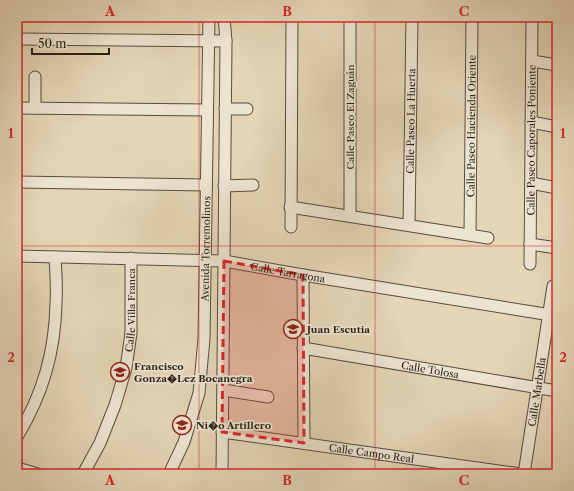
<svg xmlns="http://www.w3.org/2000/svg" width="574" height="491" font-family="'Libre Caslon Text',serif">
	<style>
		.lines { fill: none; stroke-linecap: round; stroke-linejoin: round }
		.minor-casing { stroke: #574c3f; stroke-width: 13 }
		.minor { stroke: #ede4d0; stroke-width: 11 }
		.marked { fill: #d62828; fill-opacity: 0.2; stroke: #d62828; stroke-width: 3; stroke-dasharray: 8 5; stroke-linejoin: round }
		.grid { fill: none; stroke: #d62828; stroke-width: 1; stroke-opacity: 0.55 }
		.labels { text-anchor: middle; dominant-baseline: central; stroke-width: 3.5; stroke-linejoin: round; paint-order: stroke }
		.street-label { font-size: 10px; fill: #281f17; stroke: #ede4d0 }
		.poi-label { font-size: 10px; font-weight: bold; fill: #281f17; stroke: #ede4d0; text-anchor: start }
		.neatline { fill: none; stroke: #d62828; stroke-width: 1.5 }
		.grid-label { font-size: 13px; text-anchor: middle; font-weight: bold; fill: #d62828 }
	</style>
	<rect width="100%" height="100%" fill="#e4d5b7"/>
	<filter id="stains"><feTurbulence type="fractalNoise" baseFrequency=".005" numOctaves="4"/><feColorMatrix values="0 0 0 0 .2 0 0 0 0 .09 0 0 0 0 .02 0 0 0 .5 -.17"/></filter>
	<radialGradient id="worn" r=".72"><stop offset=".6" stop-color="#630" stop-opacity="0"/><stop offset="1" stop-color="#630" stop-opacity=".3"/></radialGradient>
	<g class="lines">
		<defs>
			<g id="minor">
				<path d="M17 39 226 41"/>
				<path d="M532 61 557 65"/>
				<path d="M17 108 207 110"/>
				<path d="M35 108V77"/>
				<path d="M225 109H247"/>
				<path d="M531 122 557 127"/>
				<path d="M17 182 206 185"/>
				<path d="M531 183 557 188"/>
				<path d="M224 186 253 185"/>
				<path d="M290 207 488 238"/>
				<path d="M350 216V17"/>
				<path id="s1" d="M409 225 412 17"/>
				<path d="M291 227 292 17"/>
				<path id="s2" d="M470 235 472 17"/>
				<path d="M530 244 557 248"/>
				<path id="s3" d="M17 256 224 261 303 275 557 316"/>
				<path id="s4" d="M530 264 532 17"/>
				<path d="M303 275 304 443"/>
				<path id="s5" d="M303 348 557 391"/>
				<path d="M223 390 268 397"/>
				<path id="s6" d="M222 432 521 474"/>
				<path d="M17 437C43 394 55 352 56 303 57 287 56 272 55 257"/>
				<path d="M17 468 38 474"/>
				<path id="s7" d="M83 474 100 443 115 405 126 368 131 333V258"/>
				<path id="s8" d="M169 474 184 442 199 393 204 339 209 17"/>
				<path d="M222 474 226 41 224 17"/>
				<path id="s9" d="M524 474 553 286"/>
			</g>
		</defs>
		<use href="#minor" class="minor-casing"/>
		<use href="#minor" class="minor"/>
	</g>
	<path class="marked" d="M224 261 303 275 304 443 222 432Z"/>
	<path class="grid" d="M199 17V474M375 17V474M17 246H557"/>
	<defs>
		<symbol id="school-ring" viewBox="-11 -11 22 22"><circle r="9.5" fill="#ede4d0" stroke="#8f2418" stroke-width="1.5"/><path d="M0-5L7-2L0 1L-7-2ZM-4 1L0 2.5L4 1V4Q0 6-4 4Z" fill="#8f2418"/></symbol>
	</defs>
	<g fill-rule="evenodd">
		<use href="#school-ring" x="282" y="318" width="22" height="22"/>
		<use href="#school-ring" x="109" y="361" width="22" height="22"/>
		<use href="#school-ring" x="171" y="414" width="22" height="22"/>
	</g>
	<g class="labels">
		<g class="street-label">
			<text transform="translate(350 117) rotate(-90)">Calle Paseo El Zaguán</text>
			<text stroke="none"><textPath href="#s1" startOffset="104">Calle Paseo La Huerta</textPath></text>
			<text stroke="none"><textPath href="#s2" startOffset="109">Calle Paseo Hacienda Oriente</textPath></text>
			<text stroke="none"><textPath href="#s4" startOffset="124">Calle Paseo Caporales Poniente</textPath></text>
			<text stroke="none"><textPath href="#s8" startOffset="231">Avenida Torremolinos</textPath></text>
			<text stroke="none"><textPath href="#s3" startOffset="272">Calle Tarragona</textPath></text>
			<text stroke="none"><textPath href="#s7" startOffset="173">Calle Villa Franca</textPath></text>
			<text stroke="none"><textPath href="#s5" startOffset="129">Calle Tolosa</textPath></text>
			<text stroke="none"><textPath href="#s9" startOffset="83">Calle Marbella</textPath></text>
			<text stroke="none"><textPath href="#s6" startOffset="151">Calle Campo Real</textPath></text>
		</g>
		<g class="poi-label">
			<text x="307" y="329">Juan Escutia</text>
			<text x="134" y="366">Francisco<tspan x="134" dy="12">Gonza�Lez Bocanegra</tspan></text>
			<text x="196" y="425">Ni�o Artillero</text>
		</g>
	</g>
	<rect width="574" height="491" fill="none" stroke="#e4d5b7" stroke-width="44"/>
	<path d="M32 48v6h77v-6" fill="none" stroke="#281f17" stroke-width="2"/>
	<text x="38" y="48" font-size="12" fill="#281f17" stroke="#ede4d0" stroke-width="3" paint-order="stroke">50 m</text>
	<rect x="22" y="22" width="530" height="447" class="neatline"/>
	<g class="grid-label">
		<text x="110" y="16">A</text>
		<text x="287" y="16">B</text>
		<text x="464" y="16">C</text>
		<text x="11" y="138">1</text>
		<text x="563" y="138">1</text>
		<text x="11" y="362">2</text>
		<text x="563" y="362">2</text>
		<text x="110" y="485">A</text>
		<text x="287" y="485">B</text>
		<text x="464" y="485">C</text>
	</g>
	<rect width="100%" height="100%" filter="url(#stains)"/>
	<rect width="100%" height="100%" fill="url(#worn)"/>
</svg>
